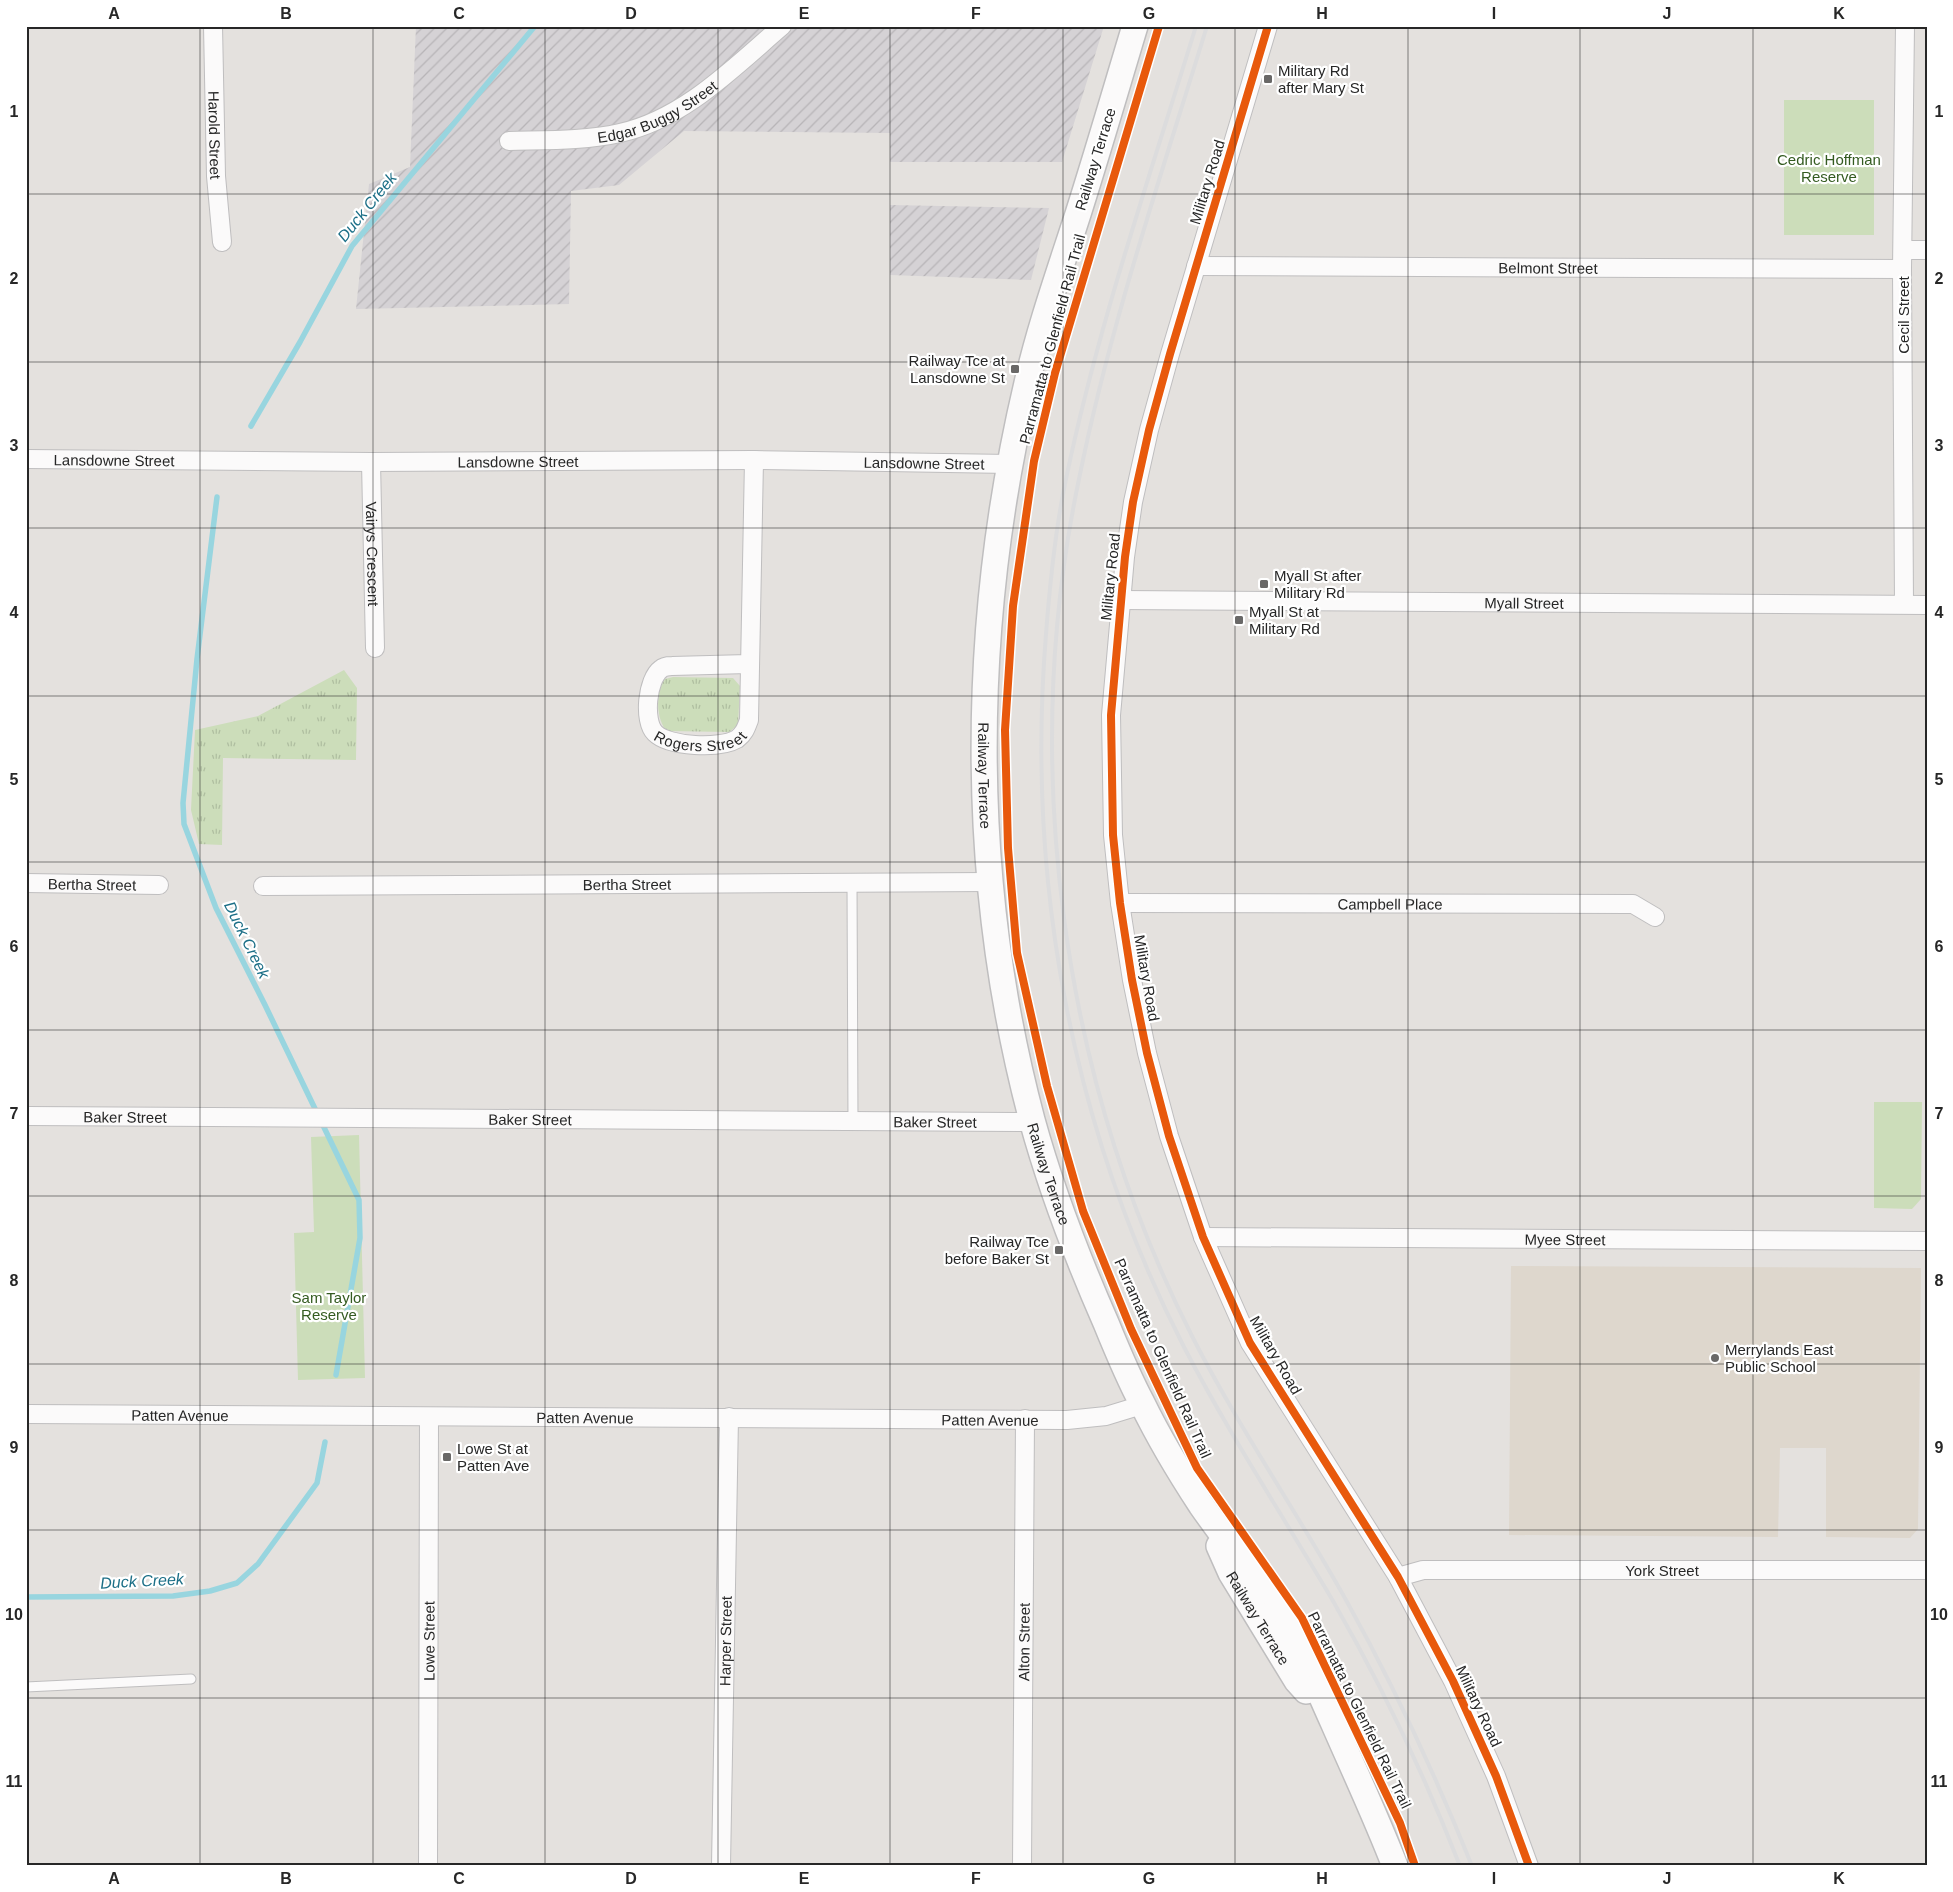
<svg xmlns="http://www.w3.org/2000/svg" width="1953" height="1892" font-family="Helvetica,sans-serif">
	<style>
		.industrial { fill: url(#industrial-furrows) }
		.education { fill: #ded7cd }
		.grass { fill: url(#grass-tufts) }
		.park { fill: #ccddba }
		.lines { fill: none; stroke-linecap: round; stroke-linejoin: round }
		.stream { stroke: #98d5df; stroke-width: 5.5 }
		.lane-casing { stroke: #bfbebf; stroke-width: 11 }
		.street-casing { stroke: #bfbebf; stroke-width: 20 }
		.secondary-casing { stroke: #bfbebf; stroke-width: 28 }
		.lane { stroke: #fbfafa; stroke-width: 9 }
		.street { stroke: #fbfafa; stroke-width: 18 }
		.secondary { stroke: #fbfafa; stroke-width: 25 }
		.rail { stroke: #dcdcdd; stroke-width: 4 }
		.cycleway-casing { stroke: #fff; stroke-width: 11 }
		.cycleway { stroke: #e8590c; stroke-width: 8 }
		.grid { fill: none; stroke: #272727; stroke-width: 1; stroke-opacity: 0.55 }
		.poi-dot { fill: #696867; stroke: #fff; stroke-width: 2 }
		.labels { text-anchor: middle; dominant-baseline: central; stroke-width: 4.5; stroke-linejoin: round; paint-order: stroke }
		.poi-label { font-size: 15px; fill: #272727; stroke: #fff; text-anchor: start }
		.street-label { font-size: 15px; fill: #272727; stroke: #fff }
		.park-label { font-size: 15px; fill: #345b21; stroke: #fff }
		.water-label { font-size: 16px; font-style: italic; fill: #1c6f87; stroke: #fff }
		.neatline { fill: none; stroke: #272727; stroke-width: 2 }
		.grid-label { font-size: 16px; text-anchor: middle; font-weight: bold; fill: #272727 }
	</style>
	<defs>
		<pattern id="industrial-furrows" width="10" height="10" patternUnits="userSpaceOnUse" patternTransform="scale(1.25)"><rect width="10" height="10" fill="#d5d2d5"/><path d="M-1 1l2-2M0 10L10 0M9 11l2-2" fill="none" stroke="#b7b4b7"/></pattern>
		<pattern id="grass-tufts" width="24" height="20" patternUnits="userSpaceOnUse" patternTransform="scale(1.25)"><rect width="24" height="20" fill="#ccddba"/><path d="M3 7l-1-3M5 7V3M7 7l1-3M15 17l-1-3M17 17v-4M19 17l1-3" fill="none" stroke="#afbea0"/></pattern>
	</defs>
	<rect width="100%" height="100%" fill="#e4e1de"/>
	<g class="industrial">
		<path d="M416 26H1104L1062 162H890V133L684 131 619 185 571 191 569 304 356 309 369 184 410 167Z"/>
		<path d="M890 205 1049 208 1031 280 890 275Z"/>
	</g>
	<path class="education" d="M1511 1266 1921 1268 1918 1529 1910 1538 1826 1537V1448H1780L1778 1537 1509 1535Z"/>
	<g class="grass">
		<path d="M344 670 357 688 356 760 223 758 222 845 199 844 191 810 195 730 258 716Z"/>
		<path d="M673 677 733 678 740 686 738 725 729 732 667 731C656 721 655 691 665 679Z"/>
	</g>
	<g class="park">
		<rect x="1784" y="100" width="90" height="135"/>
		<path d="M1874 1102H1922L1921 1199 1912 1209 1874 1208Z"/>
		<path d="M359 1135 365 1378 298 1380 294 1233 314 1232 311 1137Z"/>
	</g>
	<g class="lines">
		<g class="stream">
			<path d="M251 426 300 342 352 246 535 26"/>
			<path d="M217 497 197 659 183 803 184 824 216 908 265 1005 359 1200 360 1238 336 1375"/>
			<path d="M26 1597 173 1596 210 1591 237 1583 258 1564 317 1483 325 1442"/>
		</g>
		<defs>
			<g id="lane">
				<path d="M852 883 853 1122"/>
				<path d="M26 1687 191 1679"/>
			</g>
			<g id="street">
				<path id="s1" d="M213 26 216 176 222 242"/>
				<path d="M1268 26 1170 354 1149 430 1133 502 1125 557 1111 715 1113 835 1120 903 1132 980 1147 1053 1169 1136 1203 1237 1250 1343 1398 1577 1453 1681 1496 1776 1529 1866"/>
				<path id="s2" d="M509 141C545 140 585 141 620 133 684 119 734 67 782 26"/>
				<path d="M1903 250H1927"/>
				<path id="s3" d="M1196 266 1902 269"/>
				<path id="s4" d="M26 459 371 462 754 460 1010 464"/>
				<path id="s5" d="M371 462 375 648"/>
				<path id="s6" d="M1120 600 1927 605"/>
				<path d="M1904 604 1902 269 1905 26"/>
				<path id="s7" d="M748 664 672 666C668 666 663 667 661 669 647 679 643 721 655 733 669 747 720 749 737 739 744 734 746 728 749 720L754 460"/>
				<path id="s8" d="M26 883 159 885"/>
				<path id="s9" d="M263 886 990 882"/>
				<path id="s10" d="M1120 903 1633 904 1655 917"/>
				<path id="s11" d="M26 1116 1033 1122"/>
				<path id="s12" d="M1203 1237 1927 1241"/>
				<path id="s13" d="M26 1414 1067 1420 1106 1416 1142 1405"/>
				<path id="s14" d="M1398 1577 1423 1570H1927"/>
				<path id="s15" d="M428 1866 429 1417"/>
				<path id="s16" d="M721 1866 729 1417"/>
				<path id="s17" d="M1022 1866 1025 1419"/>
			</g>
			<g id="secondary">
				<path id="s18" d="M1135 26C1116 89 1098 151 1078 214 1060 270 1040 326 1027 383 970 625 968 880 1032 1120 1051 1189 1077 1257 1106 1323 1117 1350 1128 1377 1142 1403 1159 1438 1180 1473 1201 1505 1229 1545 1260 1583 1286 1625 1305 1656 1318 1689 1333 1722 1354 1770 1376 1817 1395 1866"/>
				<path id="s19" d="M1219 1546 1231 1573 1297 1681 1306 1691"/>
			</g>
		</defs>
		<use href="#lane" class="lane-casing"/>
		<use href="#street" class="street-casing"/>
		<use href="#secondary" class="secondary-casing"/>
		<use href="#lane" class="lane"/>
		<use href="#street" class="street"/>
		<use href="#secondary" class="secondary"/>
		<g class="rail">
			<path d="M1196 26C1150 176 1098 325 1066 479 1055 530 1050 582 1046 634 1026 880 1071 1127 1184 1347 1229 1434 1283 1516 1333 1601 1382 1686 1424 1774 1460 1866"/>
			<path d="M1207 26C1161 176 1110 325 1079 479 1019 764 1061 1079 1193 1338 1239 1428 1297 1512 1346 1600 1394 1686 1435 1774 1472 1866"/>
		</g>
		<defs>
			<g id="cycleway">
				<path d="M1159 26 1055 373 1034 461 1013 606 1005 730 1008 848 1017 953 1047 1086 1083 1211 1131 1329 1197 1468 1302 1618 1400 1823 1415 1866"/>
				<path d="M1268 26 1170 354 1149 430 1133 502 1125 557 1111 715 1113 835 1120 903 1132 980 1147 1053 1169 1136 1203 1237 1250 1343 1398 1577 1453 1681 1496 1776 1529 1866"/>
			</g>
		</defs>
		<use href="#cycleway" class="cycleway-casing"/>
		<use href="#cycleway" class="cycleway"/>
	</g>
	<path class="grid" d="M200 26V1866M373 26V1866M545 26V1866M718 26V1866M890 26V1866M1063 26V1866M1235 26V1866M1408 26V1866M1580 26V1866M1753 26V1866M26 194H1927M26 362H1927M26 528H1927M26 696H1927M26 862H1927M26 1030H1927M26 1196H1927M26 1364H1927M26 1530H1927M26 1698H1927"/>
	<g class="poi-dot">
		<rect x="1263" y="74" width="10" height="10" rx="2.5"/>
		<rect x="1010" y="364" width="10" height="10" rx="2.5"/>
		<rect x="1259" y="579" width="10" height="10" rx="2.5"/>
		<rect x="1234" y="615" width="10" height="10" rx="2.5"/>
		<rect x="1054" y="1245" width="10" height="10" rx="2.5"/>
		<circle cx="1715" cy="1358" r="5"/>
		<rect x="442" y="1452" width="10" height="10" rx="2.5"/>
	</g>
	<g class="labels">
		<g class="poi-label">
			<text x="1278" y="70">Military Rd<tspan x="1278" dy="17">after Mary St</tspan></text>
			<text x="1005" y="360" text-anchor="end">Railway Tce at<tspan x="1005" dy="17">Lansdowne St</tspan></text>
			<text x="1274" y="575">Myall St after<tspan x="1274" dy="17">Military Rd</tspan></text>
			<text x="1249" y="611">Myall St at<tspan x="1249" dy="17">Military Rd</tspan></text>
			<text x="1049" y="1241" text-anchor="end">Railway Tce<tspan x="1049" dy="17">before Baker St</tspan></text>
			<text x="1725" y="1349">Merrylands East<tspan x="1725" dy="17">Public School</tspan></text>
			<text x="457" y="1448">Lowe St at<tspan x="457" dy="17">Patten Ave</tspan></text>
		</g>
		<g class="street-label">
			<text stroke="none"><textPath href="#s2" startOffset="154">Edgar Buggy Street</textPath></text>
			<text stroke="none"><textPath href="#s1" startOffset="109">Harold Street</textPath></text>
			<text transform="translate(1095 159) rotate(-73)">Railway Terrace</text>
			<text transform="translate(1207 182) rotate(-73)">Military Road</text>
			<text stroke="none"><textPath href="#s3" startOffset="352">Belmont Street</textPath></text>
			<text transform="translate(1903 315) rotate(-90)">Cecil Street</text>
			<text transform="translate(1052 339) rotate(-75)">Parramatta to Glenfield Rail Trail</text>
			<text stroke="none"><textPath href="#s4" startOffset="88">Lansdowne Street</textPath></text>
			<text stroke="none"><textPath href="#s4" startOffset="492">Lansdowne Street</textPath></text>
			<text stroke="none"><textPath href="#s4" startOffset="898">Lansdowne Street</textPath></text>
			<text stroke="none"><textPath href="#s5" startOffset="92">Vairys Crescent</textPath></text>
			<text transform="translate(1110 577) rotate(-84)">Military Road</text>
			<text stroke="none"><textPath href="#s6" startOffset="404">Myall Street</textPath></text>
			<text stroke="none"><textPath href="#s7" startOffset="204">Rogers Street</textPath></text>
			<text stroke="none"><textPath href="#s18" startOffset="769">Railway Terrace</textPath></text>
			<text stroke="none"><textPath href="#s8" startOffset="66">Bertha Street</textPath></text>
			<text stroke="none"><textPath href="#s9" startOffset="364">Bertha Street</textPath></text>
			<text stroke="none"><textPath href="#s10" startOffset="270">Campbell Place</textPath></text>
			<text transform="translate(1147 978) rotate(80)">Military Road</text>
			<text stroke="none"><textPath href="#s11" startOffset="99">Baker Street</textPath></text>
			<text stroke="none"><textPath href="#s11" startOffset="504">Baker Street</textPath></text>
			<text stroke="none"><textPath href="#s11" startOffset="909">Baker Street</textPath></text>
			<text stroke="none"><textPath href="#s18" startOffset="1174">Railway Terrace</textPath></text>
			<text stroke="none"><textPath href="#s12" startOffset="362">Myee Street</textPath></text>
			<text transform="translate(1276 1355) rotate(60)">Military Road</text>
			<text transform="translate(1163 1358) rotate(66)">Parramatta to Glenfield Rail Trail</text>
			<text stroke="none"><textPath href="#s13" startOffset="154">Patten Avenue</textPath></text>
			<text stroke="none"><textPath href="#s13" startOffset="559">Patten Avenue</textPath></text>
			<text stroke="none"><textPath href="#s13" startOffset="964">Patten Avenue</textPath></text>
			<text stroke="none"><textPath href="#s14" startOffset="265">York Street</textPath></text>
			<text stroke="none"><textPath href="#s19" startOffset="82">Railway Terrace</textPath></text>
			<text stroke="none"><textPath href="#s15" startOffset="225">Lowe Street</textPath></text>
			<text stroke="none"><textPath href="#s16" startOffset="225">Harper Street</textPath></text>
			<text stroke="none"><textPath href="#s17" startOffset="224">Alton Street</textPath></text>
			<text transform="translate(1479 1706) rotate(65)">Military Road</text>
			<text transform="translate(1360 1710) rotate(64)">Parramatta to Glenfield Rail Trail</text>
		</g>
		<g class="park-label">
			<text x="1829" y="159">Cedric Hoffman<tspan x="1829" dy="17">Reserve</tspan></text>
			<text x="329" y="1297">Sam Taylor<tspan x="329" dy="17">Reserve</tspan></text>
		</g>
		<g class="water-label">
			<text transform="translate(367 207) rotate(-51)">Duck Creek</text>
			<text transform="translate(247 940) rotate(64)">Duck Creek</text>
			<text transform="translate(142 1581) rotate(-3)">Duck Creek</text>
		</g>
	</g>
	<rect width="1953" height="1892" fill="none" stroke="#ffffff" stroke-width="55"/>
	<rect x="28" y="28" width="1898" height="1836" class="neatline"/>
	<g class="grid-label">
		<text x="114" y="19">A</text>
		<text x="286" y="19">B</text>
		<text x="459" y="19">C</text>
		<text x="631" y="19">D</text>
		<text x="804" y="19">E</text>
		<text x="976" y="19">F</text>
		<text x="1149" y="19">G</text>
		<text x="1322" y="19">H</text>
		<text x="1494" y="19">I</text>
		<text x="1667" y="19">J</text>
		<text x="1839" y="19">K</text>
		<text x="14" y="117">1</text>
		<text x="1939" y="117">1</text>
		<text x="14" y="284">2</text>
		<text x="1939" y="284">2</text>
		<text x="14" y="451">3</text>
		<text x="1939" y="451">3</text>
		<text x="14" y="618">4</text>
		<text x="1939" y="618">4</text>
		<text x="14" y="785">5</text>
		<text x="1939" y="785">5</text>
		<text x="14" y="952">6</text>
		<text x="1939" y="952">6</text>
		<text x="14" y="1119">7</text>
		<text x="1939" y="1119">7</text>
		<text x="14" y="1286">8</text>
		<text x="1939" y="1286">8</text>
		<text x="14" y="1453">9</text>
		<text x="1939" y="1453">9</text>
		<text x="14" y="1620">10</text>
		<text x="1939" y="1620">10</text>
		<text x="14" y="1787">11</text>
		<text x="1939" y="1787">11</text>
		<text x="114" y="1884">A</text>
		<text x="286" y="1884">B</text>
		<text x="459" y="1884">C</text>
		<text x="631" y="1884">D</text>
		<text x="804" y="1884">E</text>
		<text x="976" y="1884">F</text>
		<text x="1149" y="1884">G</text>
		<text x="1322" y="1884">H</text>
		<text x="1494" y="1884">I</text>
		<text x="1667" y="1884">J</text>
		<text x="1839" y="1884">K</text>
	</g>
</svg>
